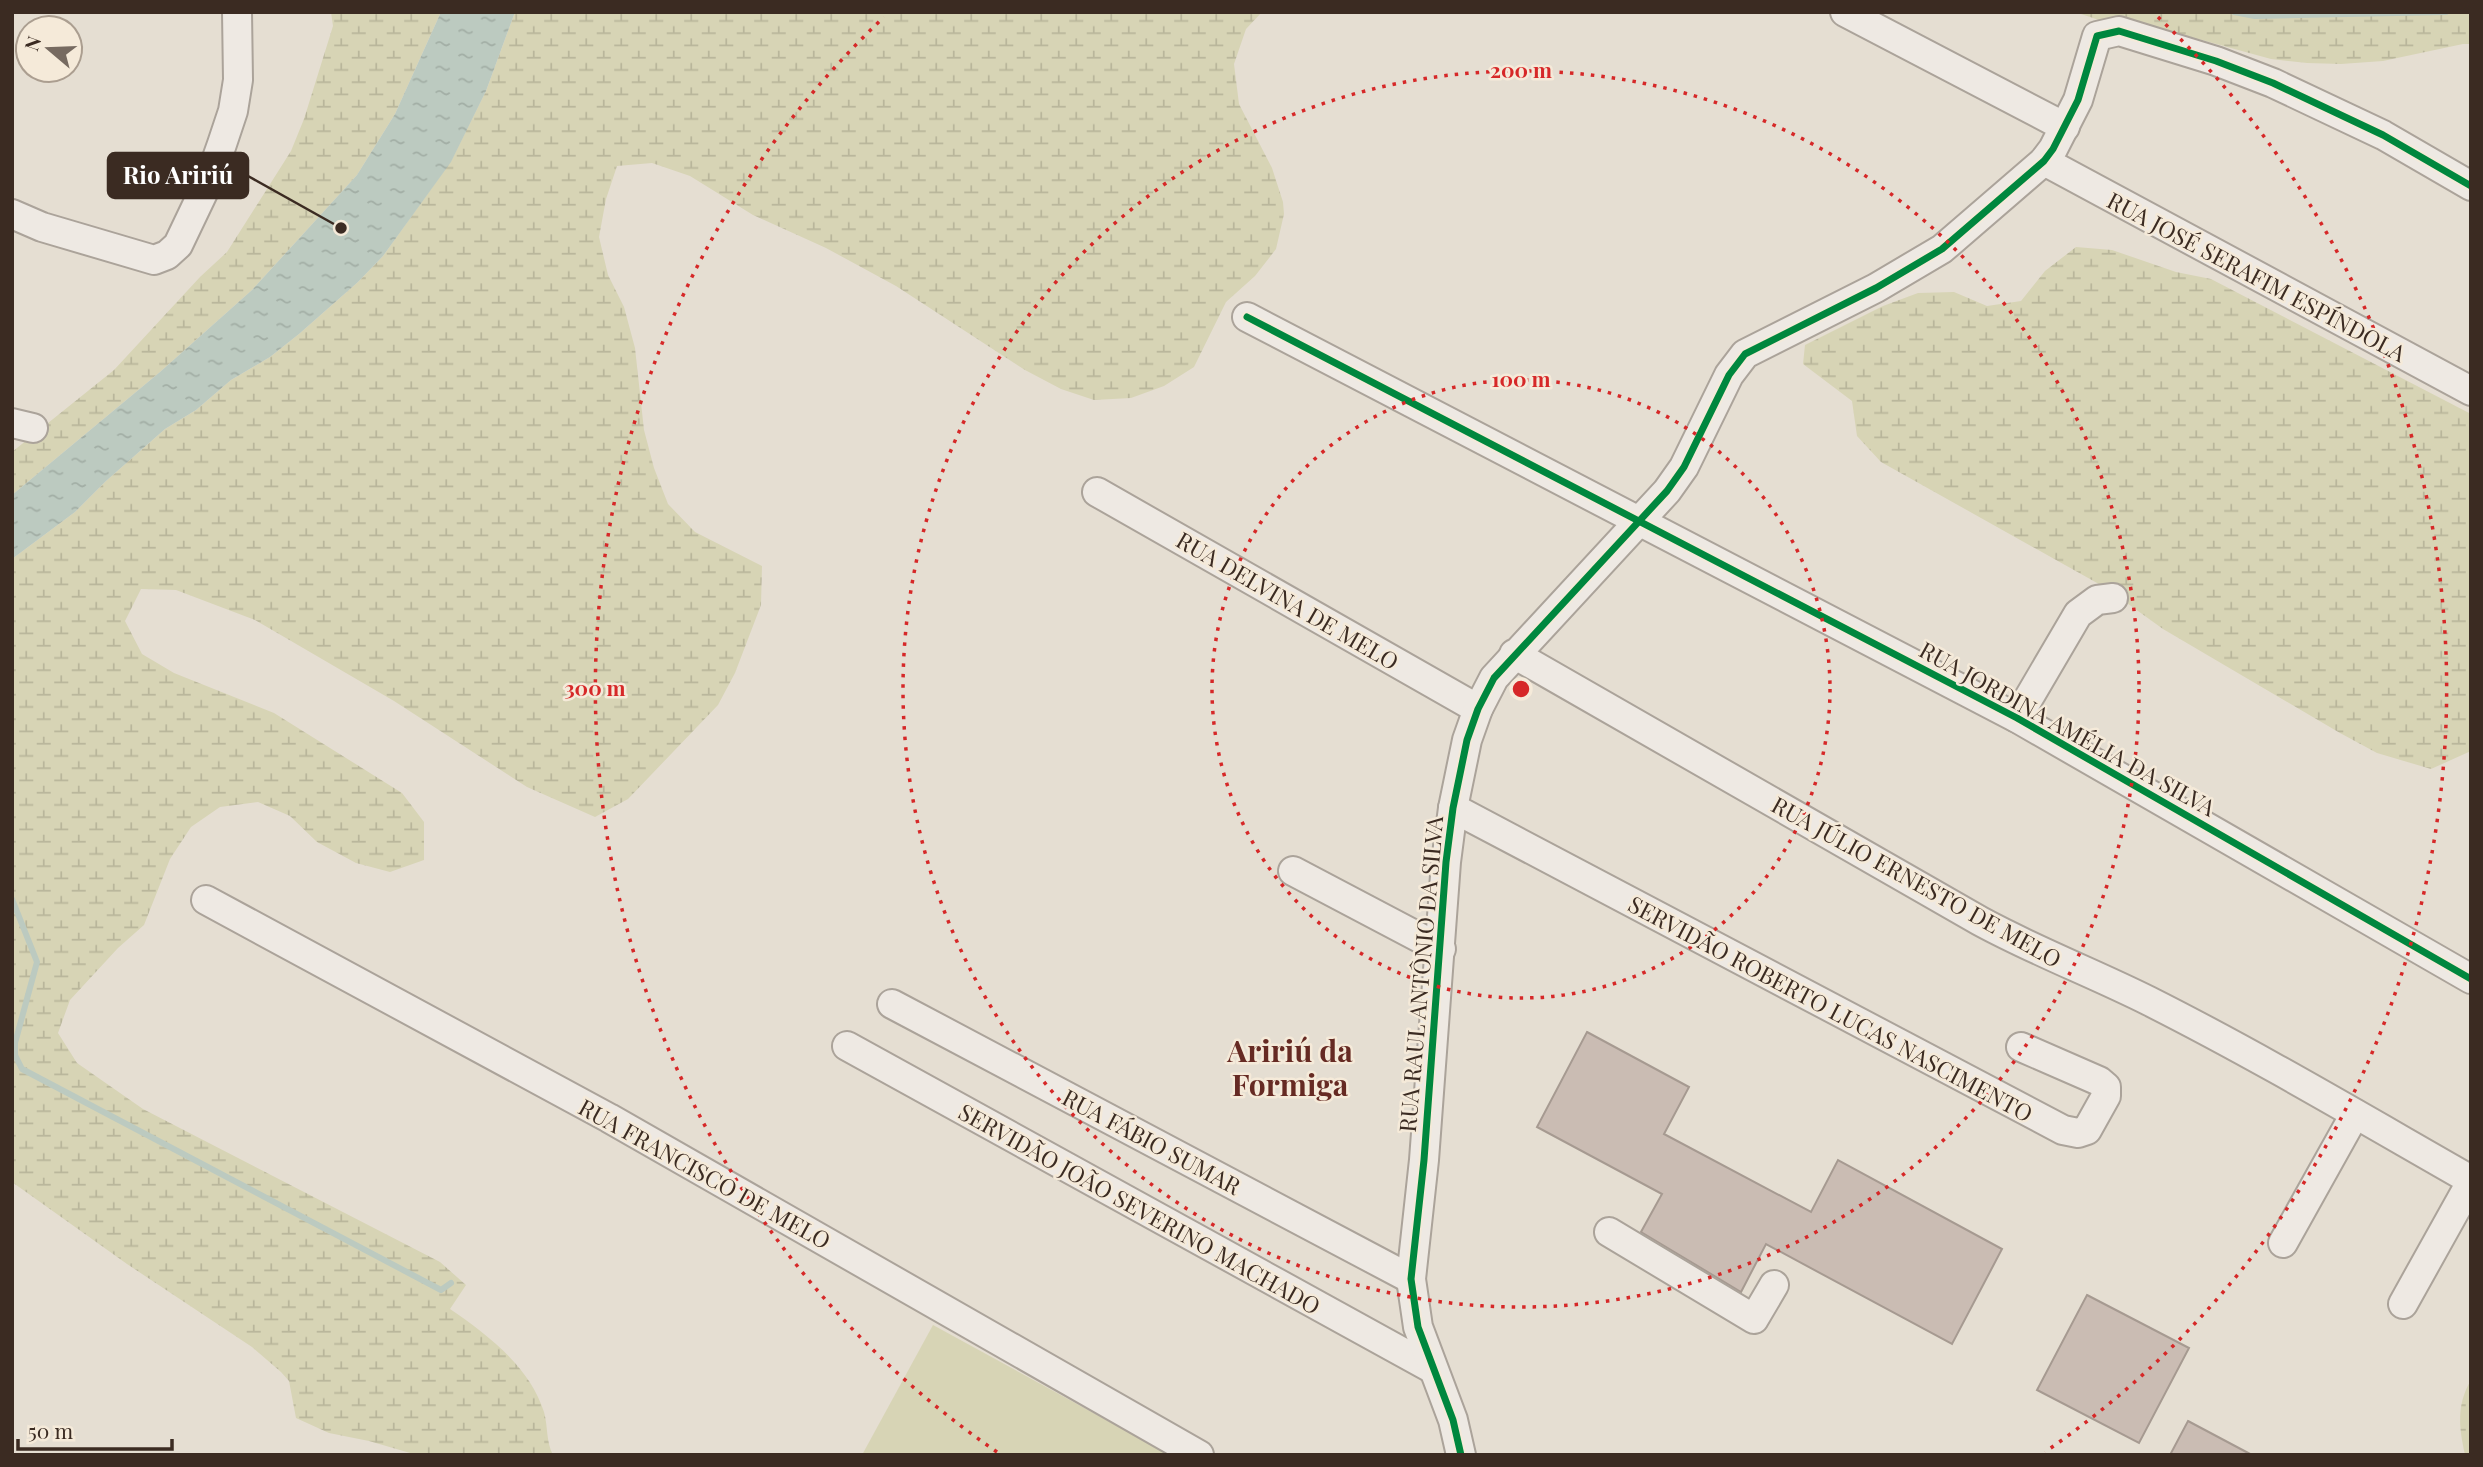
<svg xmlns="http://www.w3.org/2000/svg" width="2483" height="1467" font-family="'Playfair Display',serif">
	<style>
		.wetland { fill: url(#wetland-marsh) }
		.garden { fill: #d7d4b5 }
		.water { fill: url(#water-ripples) }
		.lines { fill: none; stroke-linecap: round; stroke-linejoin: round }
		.stream { stroke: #bccac0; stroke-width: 6 }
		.building { fill: #cabcb3; stroke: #a69a91; stroke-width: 2 }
		.minor-casing { stroke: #aba39a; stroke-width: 32 }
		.minor { stroke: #eee9e3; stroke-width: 28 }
		.cycleway-casing { stroke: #f5ead9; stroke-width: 11 }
		.cycleway { stroke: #00873e; stroke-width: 7 }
		.ring { fill: none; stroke: #d62828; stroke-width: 3.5; stroke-dasharray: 3.5 7 }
		.labels { text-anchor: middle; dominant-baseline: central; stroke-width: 5; stroke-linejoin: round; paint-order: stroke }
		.street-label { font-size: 23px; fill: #3b2b22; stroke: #f5ead9 }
		.district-label { font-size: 30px; font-weight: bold; fill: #662a23; stroke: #f5ead9 }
		.centre { fill: #d62828; stroke: #f5ead9; stroke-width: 3.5 }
		.ring-label { font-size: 21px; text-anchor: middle; font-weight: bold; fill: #d62828; stroke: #f5ead9; stroke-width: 5; stroke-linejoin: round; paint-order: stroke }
		.leader { fill: none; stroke: #3b2b22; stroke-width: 2.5 }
		.callout-dot { fill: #3b2b22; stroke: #f5ead9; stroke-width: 2.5 }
		.callout { fill: #3b2b22; stroke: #3b2b22; stroke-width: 2.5 }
		.callout-label { font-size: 24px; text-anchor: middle; font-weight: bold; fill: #fff }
	</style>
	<defs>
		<pattern id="wetland-marsh" width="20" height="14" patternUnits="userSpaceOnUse" patternTransform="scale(1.75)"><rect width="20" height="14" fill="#d7d4b5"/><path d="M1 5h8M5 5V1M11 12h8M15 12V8" fill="none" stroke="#b9b69b"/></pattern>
		<pattern id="water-ripples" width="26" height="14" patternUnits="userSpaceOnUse" patternTransform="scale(1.75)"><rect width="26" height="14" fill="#bccac0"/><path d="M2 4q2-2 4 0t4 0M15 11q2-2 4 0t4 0" fill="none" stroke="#a2aea5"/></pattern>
	</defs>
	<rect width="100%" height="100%" fill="#e5ded2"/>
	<g class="wetland">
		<path d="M331 12H441L395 114 357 175 252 290 160 372 12 495V452L114 370 200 277 227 252 291 151 304 119 333 26Z"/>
		<path d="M515 12H1262L1246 29 1234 64 1239 104 1272 168 1283 202 1284 214 1276 249 1255 276 1226 302 1194 367 1164 386 1131 398 1094 400 1061 389 1025 370 896 286 826 248 753 215 690 176 652 163 617 166 606 199 599 237 608 275 624 307 635 348 644 430 654 468 668 504 695 532 762 566 761 605 735 673 718 705 628 799 595 817 527 787 394 701 255 620 176 590 141 589 125 621 142 654 174 673 274 713 402 793 424 822V860L390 872 356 863 317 842 290 816 258 802 220 807 191 827 170 859 144 925 118 948 70 1000 58 1033 77 1063 143 1109 440 1262 466 1285 450 1309C488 1335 530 1367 544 1412 548 1426 546 1442 553 1455H417L369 1441 329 1433 296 1418 289 1381 281 1372 252 1347 127 1264 12 1182V559L75 512 106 481 165 429 196 410 231 380 270 357 299 334 358 282 383 256 451 161 486 91Z"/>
		<path d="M2075 12H2471V44H2463L2383 61 2341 64 2307 63 2271 59 2169 31 2102 21Z"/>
		<path d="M2076 247 2112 250 2176 272 2211 279 2471 414V751L2431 769 2377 753 2340 733 2163 629 2106 588 1881 462 1857 436 1852 401 1803 364 1805 345 1883 306 1918 293 1954 292 1987 306 2021 301 2045 271Z"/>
		<path d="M2471 1380V1455H2465C2459 1428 2456 1405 2471 1380Z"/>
	</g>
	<path class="garden" d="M933 1325 1170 1455H862Z"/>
	<path class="water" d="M441 12H515L486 91 451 162 383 256 358 282 299 334 270 357 231 380 196 410 165 429 106 481 75 512 12 559V495L160 372 252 290 357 175 395 114Z"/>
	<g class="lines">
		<g class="stream">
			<path d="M2234 12 2255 16 2446 12"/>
			<path d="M12 899 37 962 15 1043V1055L22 1069 441 1290 451 1283"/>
		</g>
	</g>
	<g class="building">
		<path d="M1587 1032 1689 1087 1664 1134 1811 1212 1838 1160 2002 1249 1952 1344 1766 1244 1741 1292 1641 1232 1662 1194 1537 1127Z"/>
		<path d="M2087 1295 2189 1348 2139 1443 2037 1390Z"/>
		<path d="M2188 1421 2252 1455H2170Z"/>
	</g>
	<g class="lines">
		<defs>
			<g id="minor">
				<path d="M1845 12 2065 127"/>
				<path d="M2044 161 2471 391"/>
				<path d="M12 214 42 227 154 260 167 255 178 245 210 178 222 144 233 111 238 80 237 12"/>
				<path d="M1247 317 2017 718 2471 979"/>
				<path d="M12 423 33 428"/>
				<path d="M1097 492 1478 709"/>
				<path d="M1514 654 1980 921C2035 951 2093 973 2149 1001 2258 1056 2364 1119 2471 1180"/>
				<path d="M2017 718 2078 614 2097 600 2113 598"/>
				<path d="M1453 808 2063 1130 2078 1133 2087 1130 2106 1096V1087L2099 1081 2021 1047"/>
				<path d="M1293 871 1441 949"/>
				<path d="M206 900 609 1118 1199 1455"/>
				<path d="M892 1004 1411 1279"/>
				<path d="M847 1046 1433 1369"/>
				<path d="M1609 1232 1754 1319 1774 1285"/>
				<path d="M2283 1243 2355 1114"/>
				<path d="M2403 1304 2471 1182"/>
				<path d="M1461 1455 1453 1420 1418 1327 1411 1279 1424 1160 1446 862 1453 808 1467 740 1478 709 1494 678 1667 491 1684 467 1729 375 1745 354 1876 288 1942 249 2044 161 2053 149 2078 100 2097 36 2119 31 2216 61 2273 83 2383 135 2471 186"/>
			</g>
		</defs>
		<use href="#minor" class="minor-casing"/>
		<use href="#minor" class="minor"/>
		<defs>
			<g id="cycleway">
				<path d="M1247 317 2017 718 2471 979"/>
				<path d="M1461 1455 1453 1420 1418 1327 1411 1279 1424 1160 1446 862 1453 808 1467 740 1478 709 1494 678 1667 491 1684 467 1729 375 1745 354 1876 288 1942 249 2044 161 2053 149 2078 100 2097 36 2119 31 2216 61 2273 83 2383 135 2471 186"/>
			</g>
		</defs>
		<use href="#cycleway" class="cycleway-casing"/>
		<use href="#cycleway" class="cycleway"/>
	</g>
	<g class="ring">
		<circle cx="1521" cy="689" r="309"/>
		<circle cx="1521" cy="689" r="618"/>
		<path d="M997 1452A926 926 0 0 1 884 17M2158 17A926 926 0 0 1 2045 1452"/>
	</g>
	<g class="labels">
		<g class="street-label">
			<text transform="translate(2257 276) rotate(28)">RUA JOSÉ SERAFIM ESPÍNDOLA</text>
			<text transform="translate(1288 600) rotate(30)">RUA DELVINA DE MELO</text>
			<text transform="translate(2068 728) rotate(29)">RUA JORDINA AMÉLIA DA SILVA</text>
			<text transform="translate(1917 881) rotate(29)">RUA JÚLIO ERNESTO DE MELO</text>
			<text transform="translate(1420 974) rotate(-85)">RUA RAUL ANTÔNIO DA SILVA</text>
			<text transform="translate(1831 1008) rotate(28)">SERVIDÃO ROBERTO LUCAS NASCIMENTO</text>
			<text transform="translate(1152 1141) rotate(28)">RUA FÁBIO SUMAR</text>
			<text transform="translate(705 1173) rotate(29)">RUA FRANCISCO DE MELO</text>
			<text transform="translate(1140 1208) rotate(29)">SERVIDÃO JOÃO SEVERINO MACHADO</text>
		</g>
		<g class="district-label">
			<text x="1290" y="1050">Aririú da<tspan x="1290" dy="34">Formiga</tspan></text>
		</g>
	</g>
	<circle cx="1521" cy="689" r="10" class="centre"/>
	<g class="ring-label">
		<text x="1521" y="78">200 m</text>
		<text x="1521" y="387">100 m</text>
		<text x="595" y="696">300 m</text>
	</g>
	<path class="leader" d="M341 228L248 176"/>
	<circle class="callout-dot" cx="341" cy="228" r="7"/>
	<rect class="callout" x="108" y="153" width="140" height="45" rx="7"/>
	<g class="callout-label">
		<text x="178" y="184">Rio Aririú</text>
	</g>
	<rect width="2483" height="1467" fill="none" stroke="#3b2b22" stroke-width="28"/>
	<g transform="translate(49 49) rotate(289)"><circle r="33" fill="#f5ead9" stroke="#ab9e90" stroke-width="2"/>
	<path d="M0-5L12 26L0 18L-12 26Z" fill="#766a60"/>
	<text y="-10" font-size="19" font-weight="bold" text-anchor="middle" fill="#3b2b22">N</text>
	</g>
	<path d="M18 1439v10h154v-10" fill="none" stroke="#3b2b22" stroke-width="3.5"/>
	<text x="28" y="1439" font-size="21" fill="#3b2b22" stroke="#f5ead9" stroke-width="5" paint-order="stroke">50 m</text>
</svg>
